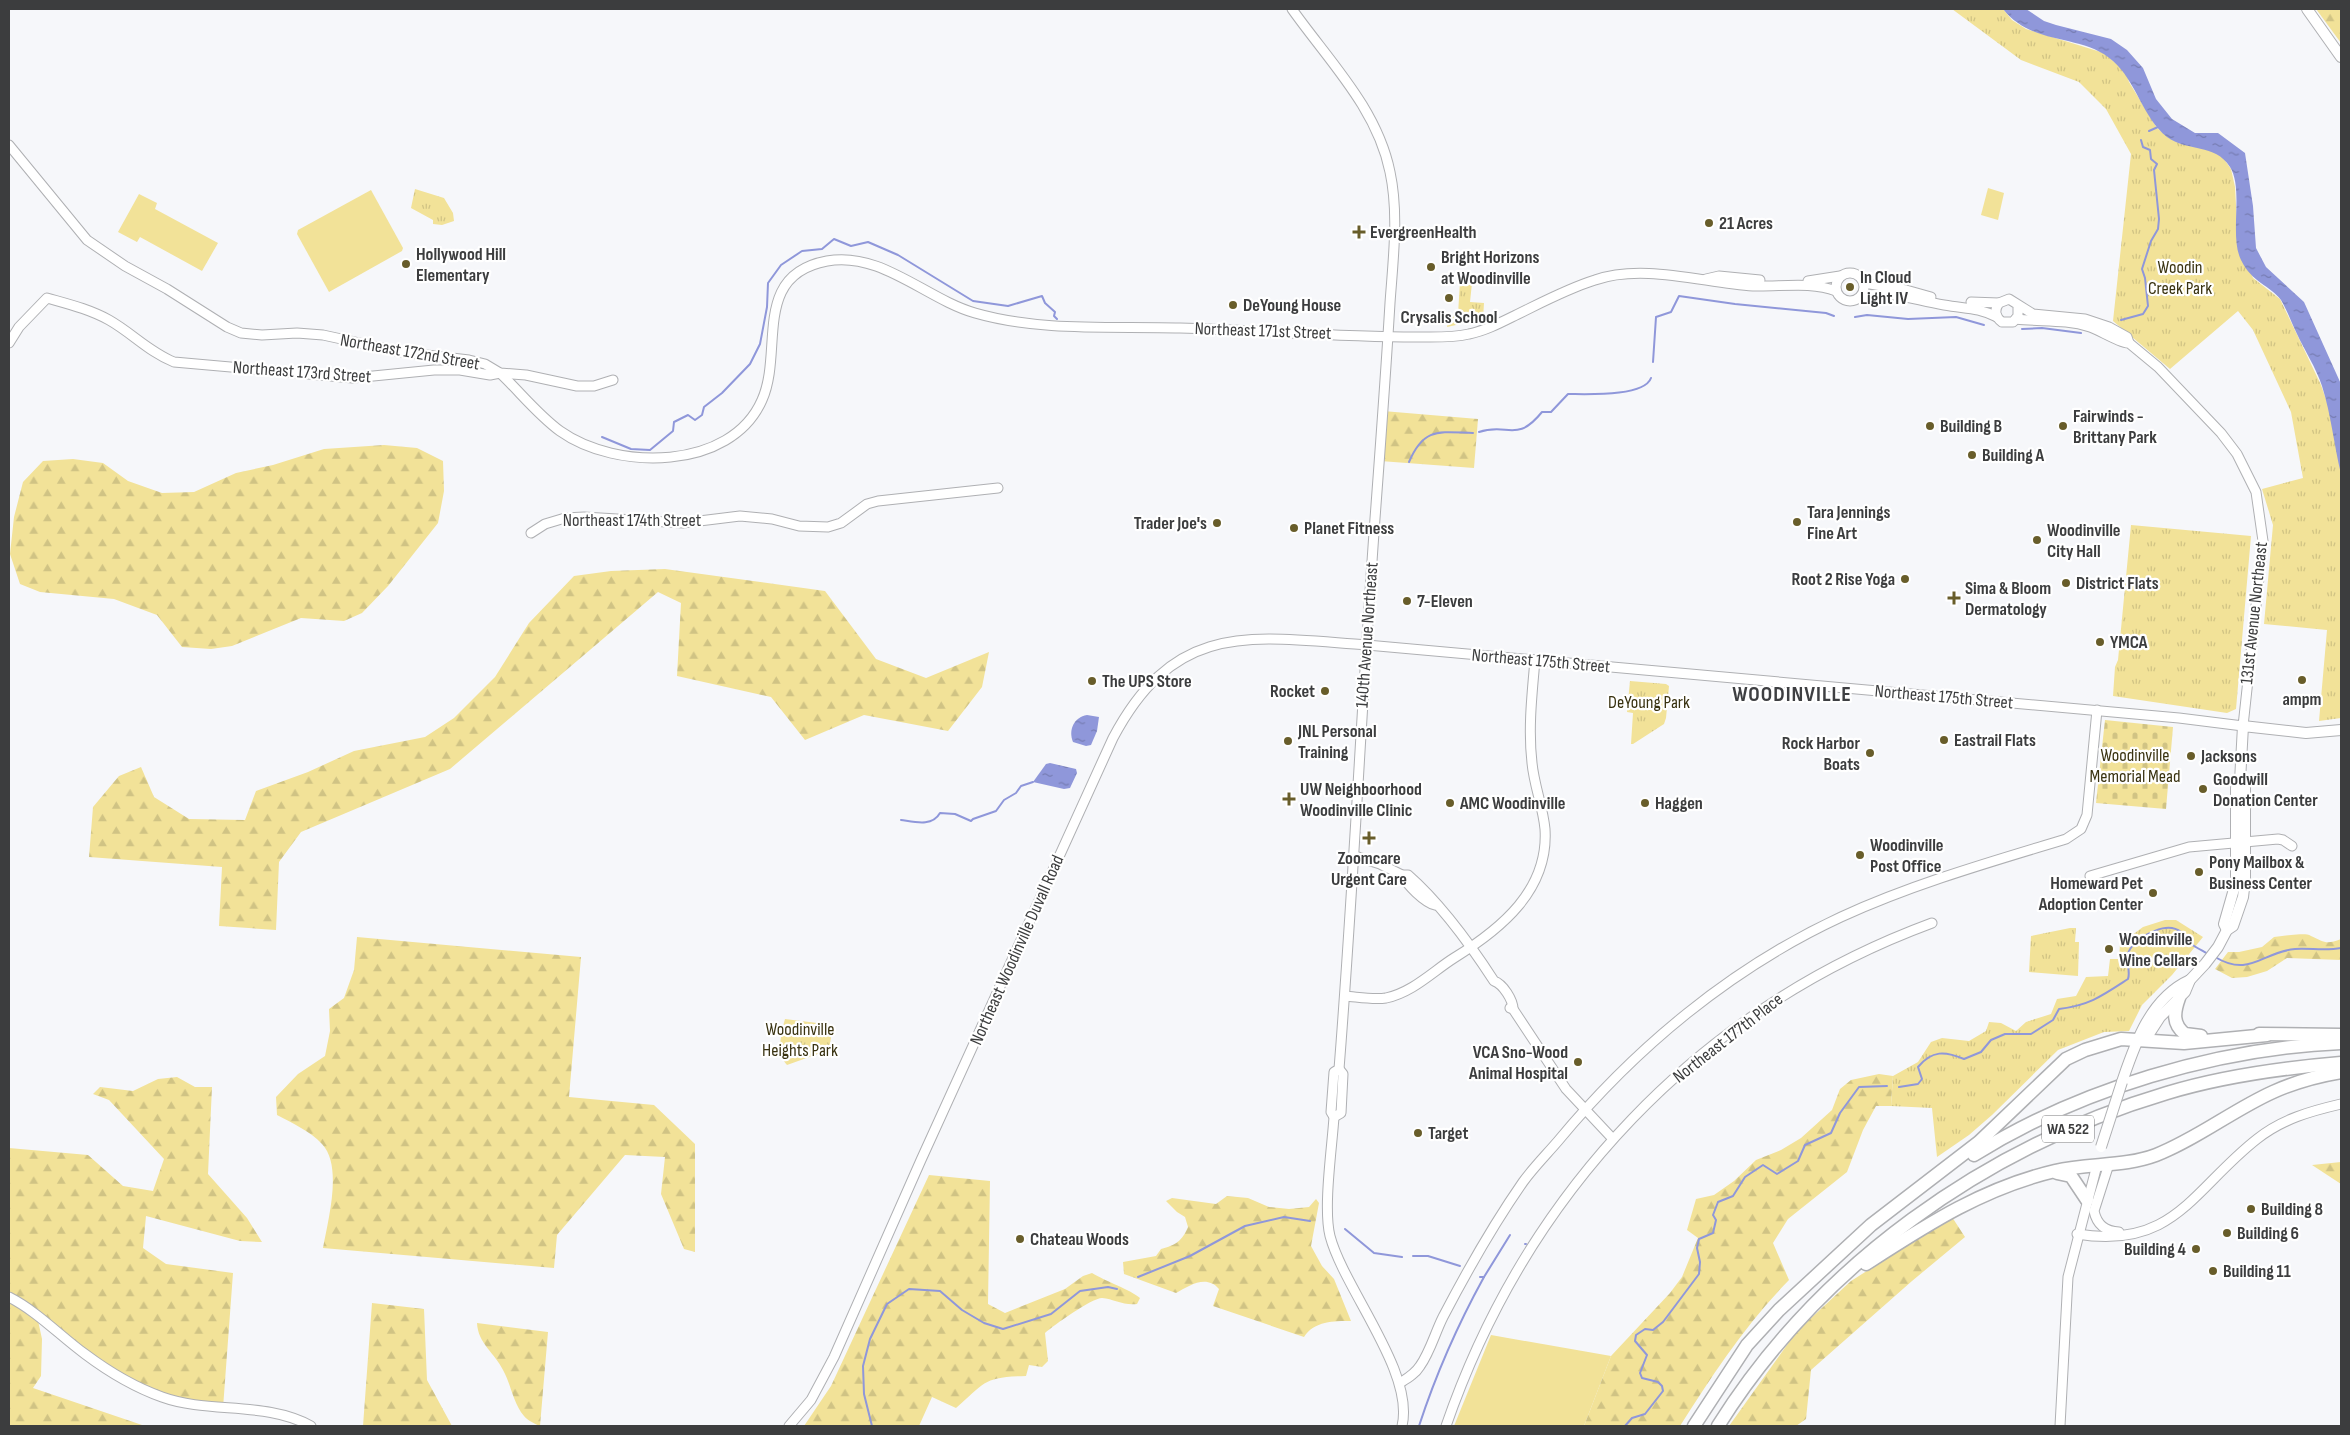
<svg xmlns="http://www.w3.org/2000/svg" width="2350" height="1435" font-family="'Sofia Sans Condensed',sans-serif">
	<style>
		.grass { fill: #f2e298 }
		.forest { fill: url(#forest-firs) }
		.cemetery { fill: url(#cemetery-stones) }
		.park { fill: url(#park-tufts) }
		.water { fill: url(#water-ripples) }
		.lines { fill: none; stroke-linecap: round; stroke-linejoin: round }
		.stream { stroke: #8f97da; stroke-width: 2 }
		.secondary-casing { stroke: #afb0b3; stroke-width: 11 }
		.primary-casing { stroke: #afb0b3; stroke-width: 12 }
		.highway-casing { stroke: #afb0b3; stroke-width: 15 }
		.secondary { stroke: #fff; stroke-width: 9 }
		.primary { stroke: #fff; stroke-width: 10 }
		.highway { stroke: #fff; stroke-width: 12 }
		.primary-bridge-casing { stroke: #afb0b3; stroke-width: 12; stroke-linecap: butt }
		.primary-bridge { stroke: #fff; stroke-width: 10 }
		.poi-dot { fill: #685d2a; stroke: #fff; stroke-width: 2 }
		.labels { text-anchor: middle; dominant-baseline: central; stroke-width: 4.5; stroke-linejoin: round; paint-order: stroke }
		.shield { fill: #fff; stroke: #767778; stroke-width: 1 }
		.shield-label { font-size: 16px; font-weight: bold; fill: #3c3d3e }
		.poi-label { font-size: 18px; font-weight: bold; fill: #3c3d3e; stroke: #fff; text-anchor: start }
		.park-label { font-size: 18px; fill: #393210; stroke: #fff }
		.street-label { font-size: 18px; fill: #3c3d3e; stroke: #fff }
		.district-label { font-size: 22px; font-weight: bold; letter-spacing: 1px; fill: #3e3f42; stroke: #fff }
	</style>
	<defs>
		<pattern id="forest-firs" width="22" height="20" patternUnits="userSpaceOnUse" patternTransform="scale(1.25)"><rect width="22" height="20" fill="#f2e298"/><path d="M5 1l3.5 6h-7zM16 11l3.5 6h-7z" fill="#d0c384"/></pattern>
		<pattern id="cemetery-stones" width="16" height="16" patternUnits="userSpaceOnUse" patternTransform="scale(1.25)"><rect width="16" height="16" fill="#f2e298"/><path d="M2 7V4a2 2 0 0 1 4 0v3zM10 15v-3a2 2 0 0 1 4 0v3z" fill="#d0c384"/></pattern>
		<pattern id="park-tufts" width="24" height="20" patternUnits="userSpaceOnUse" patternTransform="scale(1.25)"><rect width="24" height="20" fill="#f2e298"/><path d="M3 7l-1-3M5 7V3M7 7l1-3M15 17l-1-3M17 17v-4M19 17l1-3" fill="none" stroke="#d0c384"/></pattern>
		<pattern id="water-ripples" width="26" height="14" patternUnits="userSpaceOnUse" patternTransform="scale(1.25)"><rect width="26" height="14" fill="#8f97da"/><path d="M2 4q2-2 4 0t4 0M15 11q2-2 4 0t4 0" fill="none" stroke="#767cb2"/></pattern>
	</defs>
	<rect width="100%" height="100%" fill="#f6f7fa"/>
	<g class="grass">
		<path d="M1988 188 2004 193 1998 220 1981 215Z"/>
		<path d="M371 190 403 248 402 251 329 292 297 234 298 230Z"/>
		<path d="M139 194 157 203 155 209 218 243 202 271 140 237 137 242 118 232Z"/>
		<path d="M1491 1335 1611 1356 1584 1426H1454Z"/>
	</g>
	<g class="forest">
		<path d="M2316 9H2341V43Z"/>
		<path d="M1383 411 1478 419 1474 468 1380 461Z"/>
		<path d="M384 445 417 448 443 461 444 491 438 523 388 586 362 613 344 621 301 618 232 646 211 649 182 647 157 615 114 599 40 592 20 584 10 554 14 517 23 482 43 461 73 459 103 463 128 481 162 493 194 492 236 473 273 465 324 449Z"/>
		<path d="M665 569 825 591 876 659 926 678 989 652 982 687 948 731 864 715 805 740 771 697 677 676 681 603 658 592 450 769 301 832 279 862 276 930 219 926 222 867 89 857 93 807 119 776 141 767 154 797 189 819 245 820 256 791 308 772 354 751 425 737 454 718 495 677 529 623 574 576 611 571Z"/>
		<path d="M2291 935C2297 935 2306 933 2311 936 2324 942 2326 945 2341 939V960L2287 958 2267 971 2247 977 2232 978 2215 969 2228 952H2239L2262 947 2274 937Z"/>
		<path d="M357 937 581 957 569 1097 654 1105 695 1144V1252L684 1249 661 1194 665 1157 625 1155 557 1235 554 1268 323 1248C328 1220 343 1166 322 1144 310 1131 292 1123 277 1115L276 1097 298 1074 325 1056 330 1031 329 1009 344 998 354 970Z"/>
		<path d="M1879 1074 1893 1076 1891 1106H1876L1863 1130 1847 1172 1788 1219 1773 1243 1789 1280C1746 1324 1713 1374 1680 1426H1584L1611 1356 1670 1293 1682 1277 1698 1238 1687 1230 1696 1199 1714 1195 1734 1181 1756 1160 1781 1150 1801 1138 1832 1110 1840 1089 1851 1080Z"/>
		<path d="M177 1077 195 1087H212L208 1174 247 1218 262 1242 240 1241 146 1216 143 1248 166 1264 233 1273 223 1408 188 1403 140 1388 37 1316 42 1339 41 1376 33 1388 145 1426H9V1148L88 1155 123 1186 153 1191 164 1159 109 1100 93 1094 100 1087 133 1091 158 1079Z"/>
		<path d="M2341 1162V1184L2312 1165Z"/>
		<path d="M929 1175 990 1181 988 1304 1005 1313 1065 1289 1083 1276 1092 1273C1105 1281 1131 1290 1140 1298L1137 1304C1124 1306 1114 1299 1102 1298 1092 1298 1054 1325 1045 1333L1048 1361 1042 1367 1029 1365 1026 1376C983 1377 986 1382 956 1408L932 1397 919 1426H804L831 1386Z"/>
		<path d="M1227 1196 1248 1198 1269 1207 1289 1209 1309 1207 1316 1199 1319 1203 1311 1246 1322 1266 1334 1279 1351 1321C1334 1321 1314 1321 1304 1337L1213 1306 1219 1289C1206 1274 1189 1286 1176 1293L1124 1274 1123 1262 1156 1256 1161 1249C1176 1245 1182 1241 1188 1227L1185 1217 1177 1212 1166 1201 1172 1198 1216 1204Z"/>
		<path d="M1952 1217 1965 1237 1912 1281 1811 1370 1806 1419 1796 1426H1729L1797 1331 1851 1281Z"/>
		<path d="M372 1303 424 1309 427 1380 452 1426H363Z"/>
		<path d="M477 1323 548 1332 540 1426C535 1424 527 1420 524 1416 513 1403 511 1384 503 1370 495 1353 478 1344 477 1323Z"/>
	</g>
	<path class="cemetery" d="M2105 720 2173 727 2166 809 2096 803Z"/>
	<g class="park">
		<path d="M1952 9H2003L2012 20 2026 29 2104 53 2126 72 2129 82 2157 128 2169 138 2181 144 2210 150 2222 156 2231 169 2235 187 2238 241 2253 278 2280 299 2321 385 2341 442V718L2319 721 2327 630 2264 624 2273 525 2262 489 2303 478 2291 412 2253 330 2238 311 2170 369 2113 321 2131 154 2106 109 2079 82 2021 60Z"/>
		<path d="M415 189 444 198 453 213 454 221 442 225 433 224V220L411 208Z"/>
		<path d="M1460 282 1472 283 1470 302 1484 303 1483 319 1447 327 1449 315 1458 314Z"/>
		<path d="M2131 525 2251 536 2236 709 2227 713 2113 696 2115 667 2118 660Z"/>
		<path d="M1630 681 1666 684 1669 686 1666 718 1664 724 1633 744H1631L1633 713 1627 712Z"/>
		<path d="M2165 920H2176L2203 937 2172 975 2142 1005 2129 1031 2104 1032 2058 1050 1992 1115 1969 1135 1937 1157 1932 1108 1891 1106 1893 1076 1918 1062 1931 1042 1942 1038 1969 1041 1986 1031 1989 1022 2001 1023 2016 1031 2026 1022 2051 1014 2057 999 2076 996 2086 977 2108 976 2110 959H2119L2120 944 2143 927Z"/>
		<path d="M2070 928H2076L2075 942H2079L2078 976 2029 972 2031 936Z"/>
		<path d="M785 1019 833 1025 829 1050 787 1065C776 1053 781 1033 785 1019Z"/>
	</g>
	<g class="water">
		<path d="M2003 9H2026L2044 21 2056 25 2111 39 2127 50 2143 68 2156 99 2172 119 2195 133H2218L2245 153 2253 206 2256 248 2266 267 2304 302 2341 384V474C2334 445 2331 414 2322 386 2316 368 2305 351 2297 334 2292 324 2287 310 2281 300 2270 285 2252 283 2241 260 2229 236 2244 189 2230 167 2215 143 2187 152 2167 137 2143 118 2136 81 2113 61 2082 33 2033 47 2003 9Z"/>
		<path d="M1087 715 1099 717 1097 731 1091 745 1086 746 1073 742C1068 730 1074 717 1087 715Z"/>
		<path d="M1050 763 1076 769 1077 773 1070 788 1064 789 1033 782 1046 764Z"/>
	</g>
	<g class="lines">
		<g class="stream">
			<path d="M2149 131 2158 127"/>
			<path d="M1855 317 1867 315 1908 319 1956 317 1984 325"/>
			<path d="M2121 320 2143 314 2148 306 2145 278 2142 269 2151 241 2158 229 2159 219 2154 170 2157 164 2151 159 2150 150 2143 147 2141 140"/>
			<path d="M2022 329 2042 328 2081 333"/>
			<path d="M1653 362 1656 317 1671 312 1679 296 1735 304 1826 313 1834 316"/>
			<path d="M1479 432C1508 422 1516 444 1542 412H1551L1568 394C1586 394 1644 397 1651 378"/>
			<path d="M602 437 631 449 650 450 673 431 674 422 688 415 695 420 702 415 704 407 722 393 750 364 760 344 767 307 768 283 781 265 802 251 822 249 834 239 851 246 868 242 898 255 973 301 1008 306 1042 296 1045 303 1055 312 1054 316 1057 319"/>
			<path d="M1409 462C1424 427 1439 432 1473 433"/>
			<path d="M901 820C915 822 932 827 940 813L955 814 971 821 973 819 996 811 1004 800 1016 793 1021 786 1033 782"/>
			<path d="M2215 957C2250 978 2262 952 2295 949 2310 948 2326 951 2341 948"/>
			<path d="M1899 1087 1918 1084 1922 1079 1918 1067C1932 1050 1945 1051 1964 1059L1981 1052 1991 1040 2005 1034H2031L2053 1020 2059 1009C2090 1005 2102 996 2128 979 2131 970 2125 962 2128 953 2131 945 2138 940 2144 936 2155 930 2170 923 2181 932 2185 936 2187 941 2191 944 2197 948 2203 951 2208 954"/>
			<path d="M1345 1229 1374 1253 1402 1257"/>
			<path d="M1525 1244H1526"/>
			<path d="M1413 1256H1428L1460 1266"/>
			<path d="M1138 1277 1190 1256 1245 1226 1284 1217 1310 1221"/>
			<path d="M1480 1277H1484L1510 1235"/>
			<path d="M872 1426 864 1394 863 1366 870 1339 887 1304 909 1289 940 1291 962 1310 984 1323 1003 1329 1051 1314 1080 1291 1108 1287 1117 1289"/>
			<path d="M1419 1426C1436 1374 1457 1326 1484 1277"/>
			<path d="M1625 1426 1632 1418 1645 1414 1663 1391 1662 1386 1658 1382 1642 1378 1640 1373 1647 1355 1635 1341 1636 1335 1645 1329 1653 1330 1663 1322 1699 1274 1700 1262 1697 1248 1699 1239 1713 1233 1716 1220 1713 1215 1718 1202 1733 1196 1745 1177 1763 1165 1777 1174 1798 1161 1805 1145 1831 1133 1840 1113 1859 1087 1887 1086"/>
		</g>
		<defs>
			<g id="secondary">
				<path d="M1292 9C1328 60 1377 108 1390 172 1399 214 1393 260 1390 303 1386 370 1381 438 1376 505 1362 693 1354 881 1339 1069L1334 1072 1331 1112 1334 1117C1332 1148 1323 1208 1330 1236 1344 1289 1415 1372 1402 1426"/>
				<path d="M9 145 87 240 125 266 167 289 227 327 241 333 262 335 297 333 323 335 401 352 469 360 485 364 500 373 526 375 577 386H594L613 380"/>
				<circle cx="1850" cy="287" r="14"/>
				<path d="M1706 279 1719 276 1760 280"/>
				<path d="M1808 281 1840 276"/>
				<path d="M1864 283 1906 290 1931 297"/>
				<path d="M1861 296C1893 290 1913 300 1944 305 1966 309 1977 307 1997 317"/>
				<path d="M1971 302 1999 303"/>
				<path d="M2018 305V316L2013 322H2002C1995 317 1994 310 1999 303L2009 299 2033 314 2085 319 2109 327 2127 337 2129 343"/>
				<path d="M9 343 19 327 47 298C68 304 89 309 109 320 132 333 149 352 174 362L353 378 434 370H460L490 375 500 373C520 392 538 415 560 431 616 471 731 471 762 400 784 351 751 275 827 261 881 251 926 299 975 313 1041 332 1112 326 1180 328 1258 330 1337 337 1416 337 1434 337 1452 338 1469 334 1484 331 1498 324 1512 317 1539 304 1566 289 1595 280 1643 263 1704 283 1753 286 1780 287 1811 281 1836 291"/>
				<path d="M531 533 545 524 565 518 584 517 683 523 740 516 772 519 799 526 828 527 841 523 867 504 878 501 998 488"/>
				<path d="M1355 856 1380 864 1402 875H1408C1440 903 1470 944 1494 981 1503 984 1513 1000 1513 1009"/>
				<path d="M1402 875C1407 885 1424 902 1435 905"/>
				<path d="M2090 876 2189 847 2278 839 2283 840 2292 846"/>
				<path d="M1345 996C1358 997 1373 1000 1386 998 1413 992 1432 972 1454 958 1501 929 1549 890 1545 829 1543 807 1534 785 1532 763 1528 729 1532 694 1535 660"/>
				<path d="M1510 1008 1513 1009 1566 1089 1612 1138"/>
				<path d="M1334 1117 1341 1113 1343 1074 1339 1069"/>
				<path d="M2109 1164 2094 1211C2097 1225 2105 1231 2119 1232"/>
				<path d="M2077 1234C2174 1250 2193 1189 2257 1139 2282 1119 2311 1111 2341 1104"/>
				<path d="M9 1297C38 1312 59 1335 85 1354 109 1372 134 1387 162 1397 209 1414 266 1401 311 1426"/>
				<path d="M1400 1383C1408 1378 1415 1374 1420 1366 1430 1352 1435 1333 1443 1317 1467 1271 1493 1225 1523 1182 1533 1168 1546 1155 1558 1141 1635 1048 1731 968 1841 917 1913 884 1990 862 2066 839L2081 829 2087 815 2097 710"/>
				<path d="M789 1426 811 1400 834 1357 921 1160 1113 738C1176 619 1252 637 1367 645L2179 718 2243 726 2263 541 2256 492 2237 454 2221 433 2158 367 2129 343C2122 344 2099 330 2090 327 2065 319 2041 322 2016 319"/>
				<path d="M1446 1426C1527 1192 1699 1009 1932 923"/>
				<path d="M2060 1426 2068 1277 2097 1165"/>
			</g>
			<g id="primary">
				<path d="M2307 9 2341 57"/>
				<path d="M2227 930 2224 924 2236 882V788L2240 781 2243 726 2306 733 2341 730"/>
				<path d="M2138 1041 2149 1034 2160 1017 2185 992 2190 980 2205 964 2218 947 2227 930 2233 926 2243 897 2245 880V788L2240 781"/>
				<path d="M2122 1082C2135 1044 2150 998 2190 980"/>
			</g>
			<g id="highway">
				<path d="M2179 998C2174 1012 2172 1024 2185 1034L2201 1036"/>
				<path d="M2259 1034 2341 1035"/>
				<path d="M1974 1155C2079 1089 2218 1048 2341 1043"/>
				<path d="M2057 1173 2071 1176 2087 1200"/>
				<path d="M1866 1264C1928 1224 1983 1188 2055 1171 2089 1163 2124 1167 2156 1155 2197 1139 2233 1110 2273 1092 2295 1082 2317 1076 2341 1072"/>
				<path d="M1694 1426 1747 1345 1779 1310 1871 1225 1979 1142 2066 1059 2085 1050 2121 1039 2184 1043 2267 1035"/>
				<path d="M1718 1426C1819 1265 1985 1147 2167 1093 2223 1076 2282 1068 2341 1063"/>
			</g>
		</defs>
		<use href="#secondary" class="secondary-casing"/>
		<use href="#primary" class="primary-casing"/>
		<use href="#highway" class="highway-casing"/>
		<use href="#secondary" class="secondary"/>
		<use href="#primary" class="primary"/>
		<use href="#highway" class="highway"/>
		<defs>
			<path id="primary-bridge" d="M2101 1147 2122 1082"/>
		</defs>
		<use href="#primary-bridge" class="primary-bridge-casing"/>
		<use href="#primary-bridge" class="primary-bridge"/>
	</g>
	<g class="poi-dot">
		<circle cx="1709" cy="223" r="5"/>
		<path d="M1356.5 224.5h5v5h5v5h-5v5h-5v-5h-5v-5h5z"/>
		<circle cx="406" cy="264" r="5"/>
		<circle cx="1431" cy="267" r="5"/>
		<circle cx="1850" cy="287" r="5"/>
		<circle cx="1449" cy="298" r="5"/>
		<circle cx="1233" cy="305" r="5"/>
		<circle cx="1930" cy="426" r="5"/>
		<circle cx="2063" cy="426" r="5"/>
		<circle cx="1972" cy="455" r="5"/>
		<circle cx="1797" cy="522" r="5"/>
		<circle cx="1217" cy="523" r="5"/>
		<circle cx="1294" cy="528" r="5"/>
		<circle cx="2037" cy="540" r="5"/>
		<circle cx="1905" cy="579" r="5"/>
		<circle cx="2066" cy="583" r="5"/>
		<path d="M1951.5 590.5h5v5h5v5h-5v5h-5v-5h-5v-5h5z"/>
		<circle cx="1407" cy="601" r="5"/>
		<circle cx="2100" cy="642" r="5"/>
		<circle cx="2302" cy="680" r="5"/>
		<circle cx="1092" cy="681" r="5"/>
		<circle cx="1325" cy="691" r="5"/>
		<circle cx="1944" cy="740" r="5"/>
		<circle cx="1288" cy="741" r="5"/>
		<circle cx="1870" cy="753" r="5"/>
		<circle cx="2191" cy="756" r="5"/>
		<circle cx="2203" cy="789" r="5"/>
		<path d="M1286.5 791.5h5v5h5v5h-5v5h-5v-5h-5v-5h5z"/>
		<circle cx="1450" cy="803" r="5"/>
		<circle cx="1645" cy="803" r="5"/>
		<path d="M1366.5 830.5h5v5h5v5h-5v5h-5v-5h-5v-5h5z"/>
		<circle cx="1860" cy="855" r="5"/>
		<circle cx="2199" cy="872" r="5"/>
		<circle cx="2153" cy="893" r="5"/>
		<circle cx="2109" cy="949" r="5"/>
		<circle cx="1578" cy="1062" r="5"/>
		<circle cx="1418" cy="1133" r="5"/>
		<circle cx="2251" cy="1209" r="5"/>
		<circle cx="2227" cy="1233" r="5"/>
		<circle cx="1020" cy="1239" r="5"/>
		<circle cx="2196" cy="1249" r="5"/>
		<circle cx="2213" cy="1271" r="5"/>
	</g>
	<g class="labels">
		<rect class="shield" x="2042" y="1115.5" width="52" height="27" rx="4"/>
		<g class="shield-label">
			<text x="2068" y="1129">WA 522</text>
		</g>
		<g class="poi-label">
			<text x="1719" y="223">21 Acres</text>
			<text x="1370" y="232">EvergreenHealth</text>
			<text x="416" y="254">Hollywood Hill<tspan x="416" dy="21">Elementary</tspan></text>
			<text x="1441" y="257">Bright Horizons<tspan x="1441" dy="21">at Woodinville</tspan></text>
			<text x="1860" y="277">In Cloud<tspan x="1860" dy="21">Light IV</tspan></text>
			<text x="1243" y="305">DeYoung House</text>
			<text x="1449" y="317" text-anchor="middle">Crysalis School</text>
			<text x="2073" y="416">Fairwinds -<tspan x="2073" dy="21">Brittany Park</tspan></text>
			<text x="1940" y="426">Building B</text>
			<text x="1982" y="455">Building A</text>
			<text x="1807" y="512">Tara Jennings<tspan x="1807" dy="21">Fine Art</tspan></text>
			<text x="1207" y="523" text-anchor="end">Trader Joe's</text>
			<text x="1304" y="528">Planet Fitness</text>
			<text x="2047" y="530">Woodinville<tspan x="2047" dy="21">City Hall</tspan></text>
			<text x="1895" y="579" text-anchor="end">Root 2 Rise Yoga</text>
			<text x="2076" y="583">District Flats</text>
			<text x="1965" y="588">Sima &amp; Bloom<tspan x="1965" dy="21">Dermatology</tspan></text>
			<text x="1417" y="601">7-Eleven</text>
			<text x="2110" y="642">YMCA</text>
			<text x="1102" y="681">The UPS Store</text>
			<text x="1315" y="691" text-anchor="end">Rocket</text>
			<text x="2302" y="699" text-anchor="middle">ampm</text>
			<text x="1298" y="731">JNL Personal<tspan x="1298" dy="21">Training</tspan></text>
			<text x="1954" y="740">Eastrail Flats</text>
			<text x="1860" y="743" text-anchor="end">Rock Harbor<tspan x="1860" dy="21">Boats</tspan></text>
			<text x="2201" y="756">Jacksons</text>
			<text x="2213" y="779">Goodwill<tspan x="2213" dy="21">Donation Center</tspan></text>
			<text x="1300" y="789">UW Neighboorhood<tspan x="1300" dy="21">Woodinville Clinic</tspan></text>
			<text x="1460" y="803">AMC Woodinville</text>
			<text x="1655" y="803">Haggen</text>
			<text x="1870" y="845">Woodinville<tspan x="1870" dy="21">Post Office</tspan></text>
			<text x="1369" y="858" text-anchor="middle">Zoomcare<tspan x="1369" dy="21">Urgent Care</tspan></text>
			<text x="2209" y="862">Pony Mailbox &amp;<tspan x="2209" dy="21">Business Center</tspan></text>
			<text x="2143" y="883" text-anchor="end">Homeward Pet<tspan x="2143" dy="21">Adoption Center</tspan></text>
			<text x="2119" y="939">Woodinville<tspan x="2119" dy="21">Wine Cellars</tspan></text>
			<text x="1568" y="1052" text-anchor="end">VCA Sno-Wood<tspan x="1568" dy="21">Animal Hospital</tspan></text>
			<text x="1428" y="1133">Target</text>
			<text x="2261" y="1209">Building 8</text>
			<text x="2237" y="1233">Building 6</text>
			<text x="1030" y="1239">Chateau Woods</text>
			<text x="2186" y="1249" text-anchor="end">Building 4</text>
			<text x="2223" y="1271">Building 11</text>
		</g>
		<g class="park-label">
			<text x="2180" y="267">Woodin<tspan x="2180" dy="21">Creek Park</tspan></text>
			<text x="1649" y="702">DeYoung Park</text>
			<text x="2135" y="755">Woodinville<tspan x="2135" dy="21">Memorial Mead</tspan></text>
			<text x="800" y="1029">Woodinville<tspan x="800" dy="21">Heights Park</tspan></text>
		</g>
		<g class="street-label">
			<text transform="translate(1263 331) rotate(2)">Northeast 171st Street</text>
			<text transform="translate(410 352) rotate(10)">Northeast 172nd Street</text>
			<text transform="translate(302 372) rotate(4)">Northeast 173rd Street</text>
			<text x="632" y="520">Northeast 174th Street</text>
			<text transform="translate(2254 613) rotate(-84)">131st Avenue Northeast</text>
			<text transform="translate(1367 635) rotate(-86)">140th Avenue Northeast</text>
			<text transform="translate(1541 661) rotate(5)">Northeast 175th Street</text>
			<text transform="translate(1944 697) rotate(5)">Northeast 175th Street</text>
			<text transform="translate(1017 950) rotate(-66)">Northeast Woodinville Duvall Road</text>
			<text transform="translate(1728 1038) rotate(-38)">Northeast 177th Place</text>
		</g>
		<g class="district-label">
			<text x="1792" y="694">WOODINVILLE</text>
		</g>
	</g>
	<rect width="2350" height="1435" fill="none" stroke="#3c3d3e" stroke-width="20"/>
</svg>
